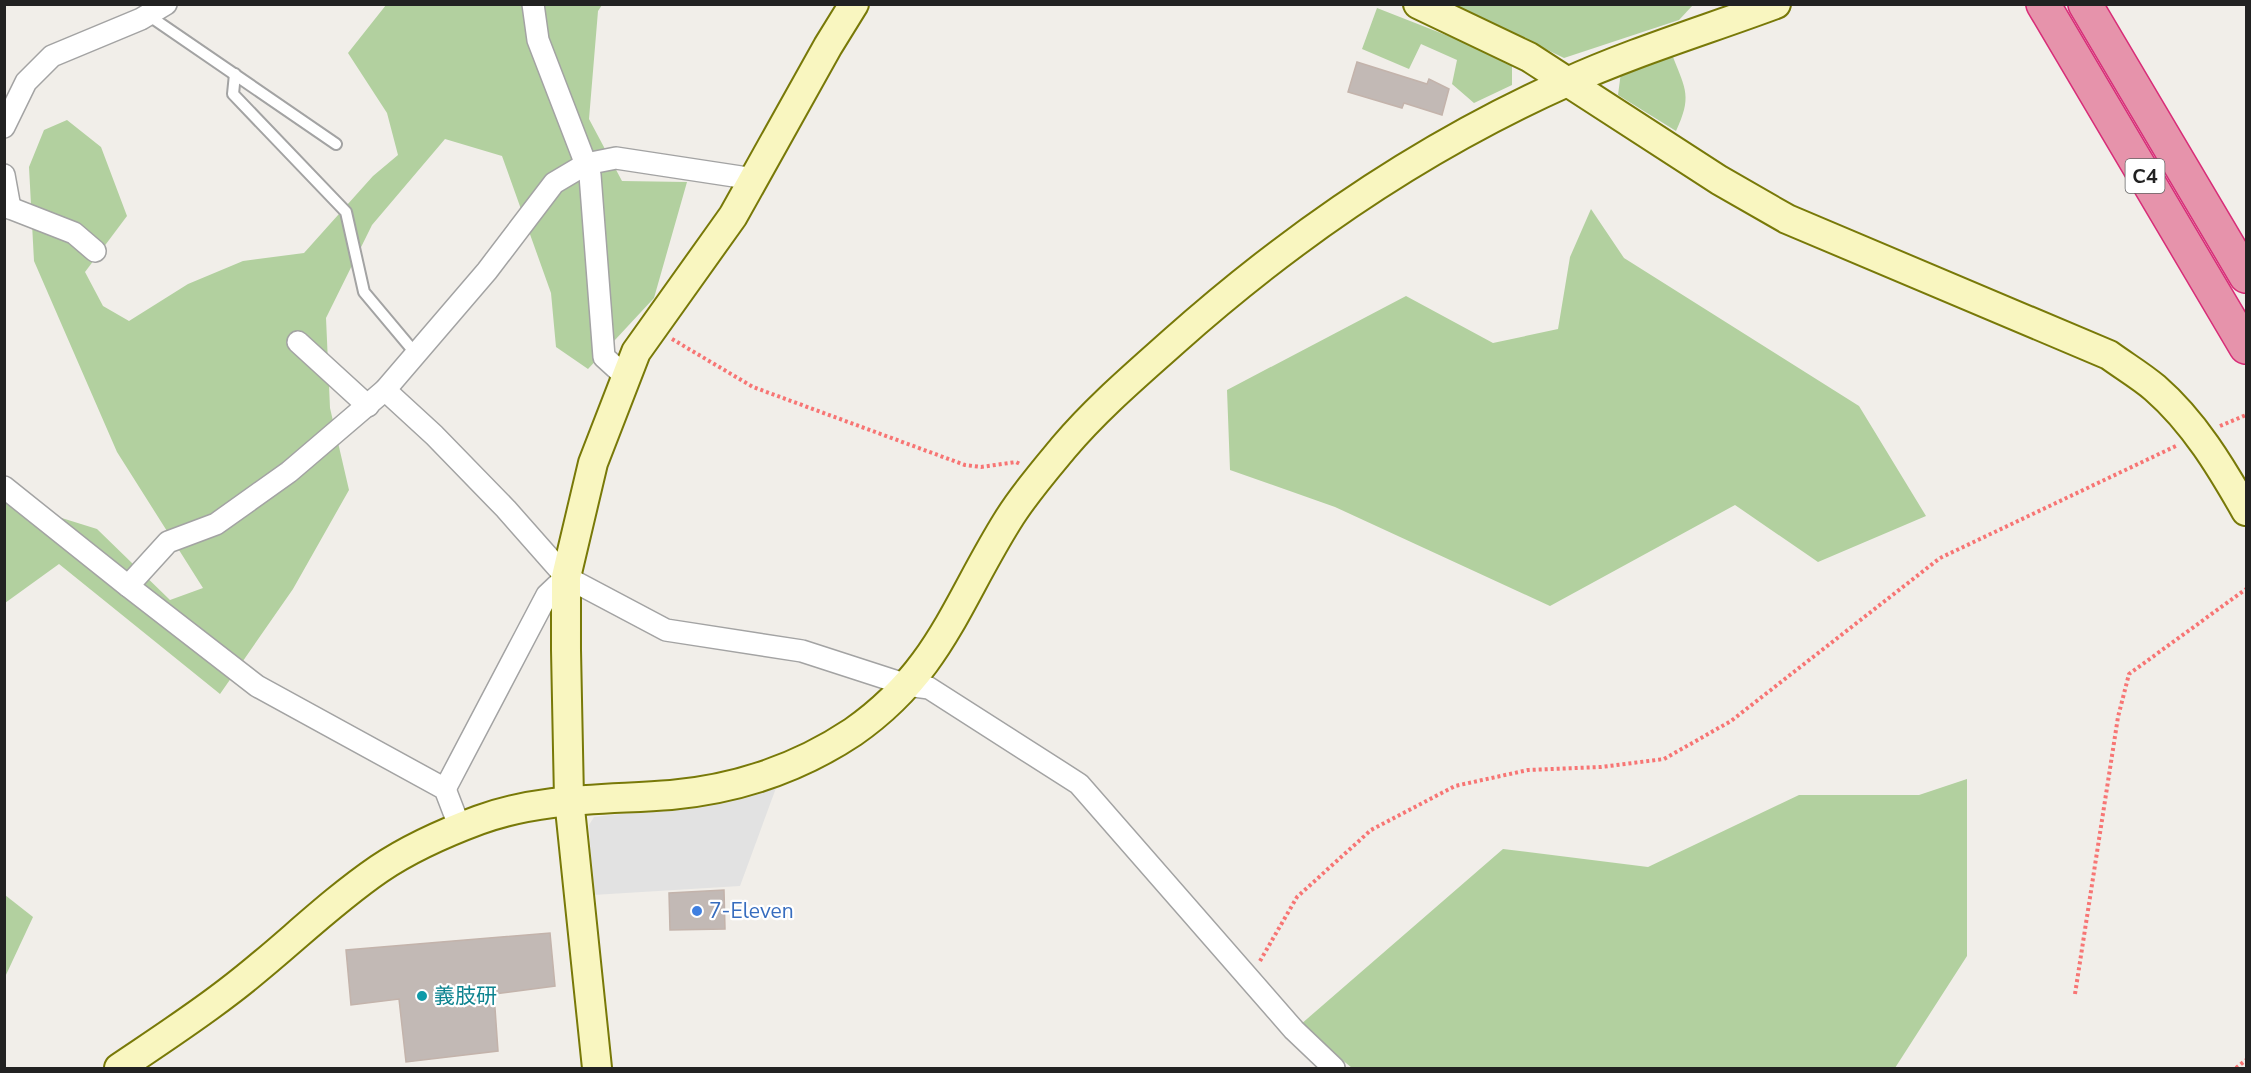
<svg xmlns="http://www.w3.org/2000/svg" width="2251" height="1073" font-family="'Nunito Sans','Noto Sans JP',sans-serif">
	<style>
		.forest { fill: #b2d09f }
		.parking { fill: #e2e2e2 }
		.building { fill: #c2b9b5; stroke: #c3b3ab; stroke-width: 1.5 }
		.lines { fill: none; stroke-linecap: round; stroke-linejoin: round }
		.lane-casing { stroke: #a3a3a3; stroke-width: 14 }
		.street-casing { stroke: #a3a3a3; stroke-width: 24 }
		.secondary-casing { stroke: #787908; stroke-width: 32 }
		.highway-casing { stroke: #d82d78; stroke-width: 36 }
		.path { stroke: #f77574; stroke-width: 4; stroke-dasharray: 3 3; stroke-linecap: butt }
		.lane { stroke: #fff; stroke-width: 10 }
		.street { stroke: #fff; stroke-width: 21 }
		.secondary { stroke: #f9f6c0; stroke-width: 28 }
		.highway { stroke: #e693ab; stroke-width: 33 }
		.shop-dot { fill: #3f7fe0; stroke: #fff; stroke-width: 2 }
		.culture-dot { fill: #0f9aa8; stroke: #fff; stroke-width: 2 }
		.labels { text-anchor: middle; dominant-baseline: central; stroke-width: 4.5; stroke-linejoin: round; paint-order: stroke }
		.shield { fill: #fff; stroke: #646464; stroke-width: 1.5 }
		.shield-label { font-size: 20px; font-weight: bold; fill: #222 }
		.shop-label { font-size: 21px; fill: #366cbe; stroke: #fff; text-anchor: start }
		.culture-label { font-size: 21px; fill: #0d838f; stroke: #fff; text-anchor: start }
	</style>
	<rect width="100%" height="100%" fill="#f1eee9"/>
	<g class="forest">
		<path d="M386 5H602L598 11 589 119 622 181 687 182 654 298 588 369 556 347 551 293 502 156 445 139 372 225 326 318 330 408 349 490 293 589 220 694 59 564 5 603 4 500 97 529 170 600 203 588 117 452 34 261 29 167 44 130 67 120 101 147 127 216 85 272 103 306 129 321 188 284 243 261 304 253 373 176 398 155 387 113 348 53Z"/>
		<path d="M1455 5H1693L1679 20 1564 58Z"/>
		<path d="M1377 8 1512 61V85L1474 103 1452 84 1457 60 1421 44 1409 69 1362 49Z"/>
		<path d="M1673 57C1686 90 1692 97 1676 131L1618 95 1621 72Z"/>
		<path d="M1591 209 1624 258 1859 406 1926 516 1818 562 1735 505 1550 606 1335 507 1230 470 1227 390 1406 296 1493 343 1558 329 1570 257Z"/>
		<path d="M1967 779V956L1895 1068H1352L1300 1025 1503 849 1648 867 1799 795H1919Z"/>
		<path d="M5 895 33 917 5 977Z"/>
	</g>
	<path class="parking" d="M776 788 740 886 593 895 589 825 594 817 726 802Z"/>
	<g class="building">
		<path d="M1357 62 1427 84 1429 79 1449 89 1442 115 1404 103 1402 108 1348 92Z"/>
		<path d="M724 890 725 929 670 930 669 893Z"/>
		<path d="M550 933 555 986 494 994 498 1051 406 1062 399 999 351 1005 346 950Z"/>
	</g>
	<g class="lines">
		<defs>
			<g id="lane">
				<path d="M148 15 336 144"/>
				<path d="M235 74 233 94 346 212 364 292 416 354"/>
			</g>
			<g id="street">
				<path d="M533 4 538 40 590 175 604 357 626 377"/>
				<path d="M4 127 26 82 52 56 141 19 166 4"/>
				<path d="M4 175 10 208"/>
				<path d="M10 208 74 233 95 251"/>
				<path d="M298 342 368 406"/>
				<path d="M385 390 434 435 506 509 566 577 666 630 802 651 907 685 929 688 1079 784 1294 1030 1334 1068"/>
				<path d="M4 487 128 586"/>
				<path d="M445 789 547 595 566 577"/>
				<path d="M460 828 445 789 257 686 128 586 168 542 216 524 289 472 385 390 487 271 554 183 586 164 616 158 754 179"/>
			</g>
			<g id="secondary">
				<path d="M1418 4 1529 57 1719 180 1787 219 2109 355C2124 366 2141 376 2155 388 2194 422 2221 467 2246 511"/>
				<path d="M119 1068C156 1043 193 1019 228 992 280 953 325 906 379 869 410 848 444 833 479 820 542 797 606 800 671 795 736 789 799 768 853 732 939 672 956 603 1008 520 1024 494 1044 471 1064 447 1097 408 1136 375 1174 341 1293 235 1420 148 1565 83 1633 52 1706 30 1776 4"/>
				<path d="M597 1068 569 799 566 650V577L593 463 636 352 733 216 828 46 854 4"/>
			</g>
			<g id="highway">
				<path d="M2043 4 2246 347"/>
				<path d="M2085 4 2246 276"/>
			</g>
		</defs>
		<use href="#lane" class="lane-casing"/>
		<use href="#street" class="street-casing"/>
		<use href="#secondary" class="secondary-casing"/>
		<use href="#highway" class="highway-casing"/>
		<g class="path">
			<path d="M672 339 753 387 965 465 981 467 1016 462 1020 464"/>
			<path d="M2220 426 2246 415"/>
			<path d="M1260 961 1297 897 1371 830 1455 786 1528 770 1601 767 1664 759 1731 721 1940 558 2178 445"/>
			<path d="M2075 994 2118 717 2129 674 2246 589"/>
			<path d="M2236 1068 2246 1060"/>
		</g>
		<use href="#lane" class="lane"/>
		<use href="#street" class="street"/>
		<use href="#secondary" class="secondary"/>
		<use href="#highway" class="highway"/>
	</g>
	<circle class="shop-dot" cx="697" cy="911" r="6"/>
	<circle class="culture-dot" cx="422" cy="996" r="6"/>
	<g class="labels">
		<rect class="shield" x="2125.5" y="159" width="39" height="34" rx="4.5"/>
		<g class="shield-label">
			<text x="2145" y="176">C4</text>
		</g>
		<g class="shop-label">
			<text x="709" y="911">7-Eleven</text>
		</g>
		<g class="culture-label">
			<text x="434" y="996">義肢研</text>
		</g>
	</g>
	<rect width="2251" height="1073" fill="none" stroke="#222222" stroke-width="12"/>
</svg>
